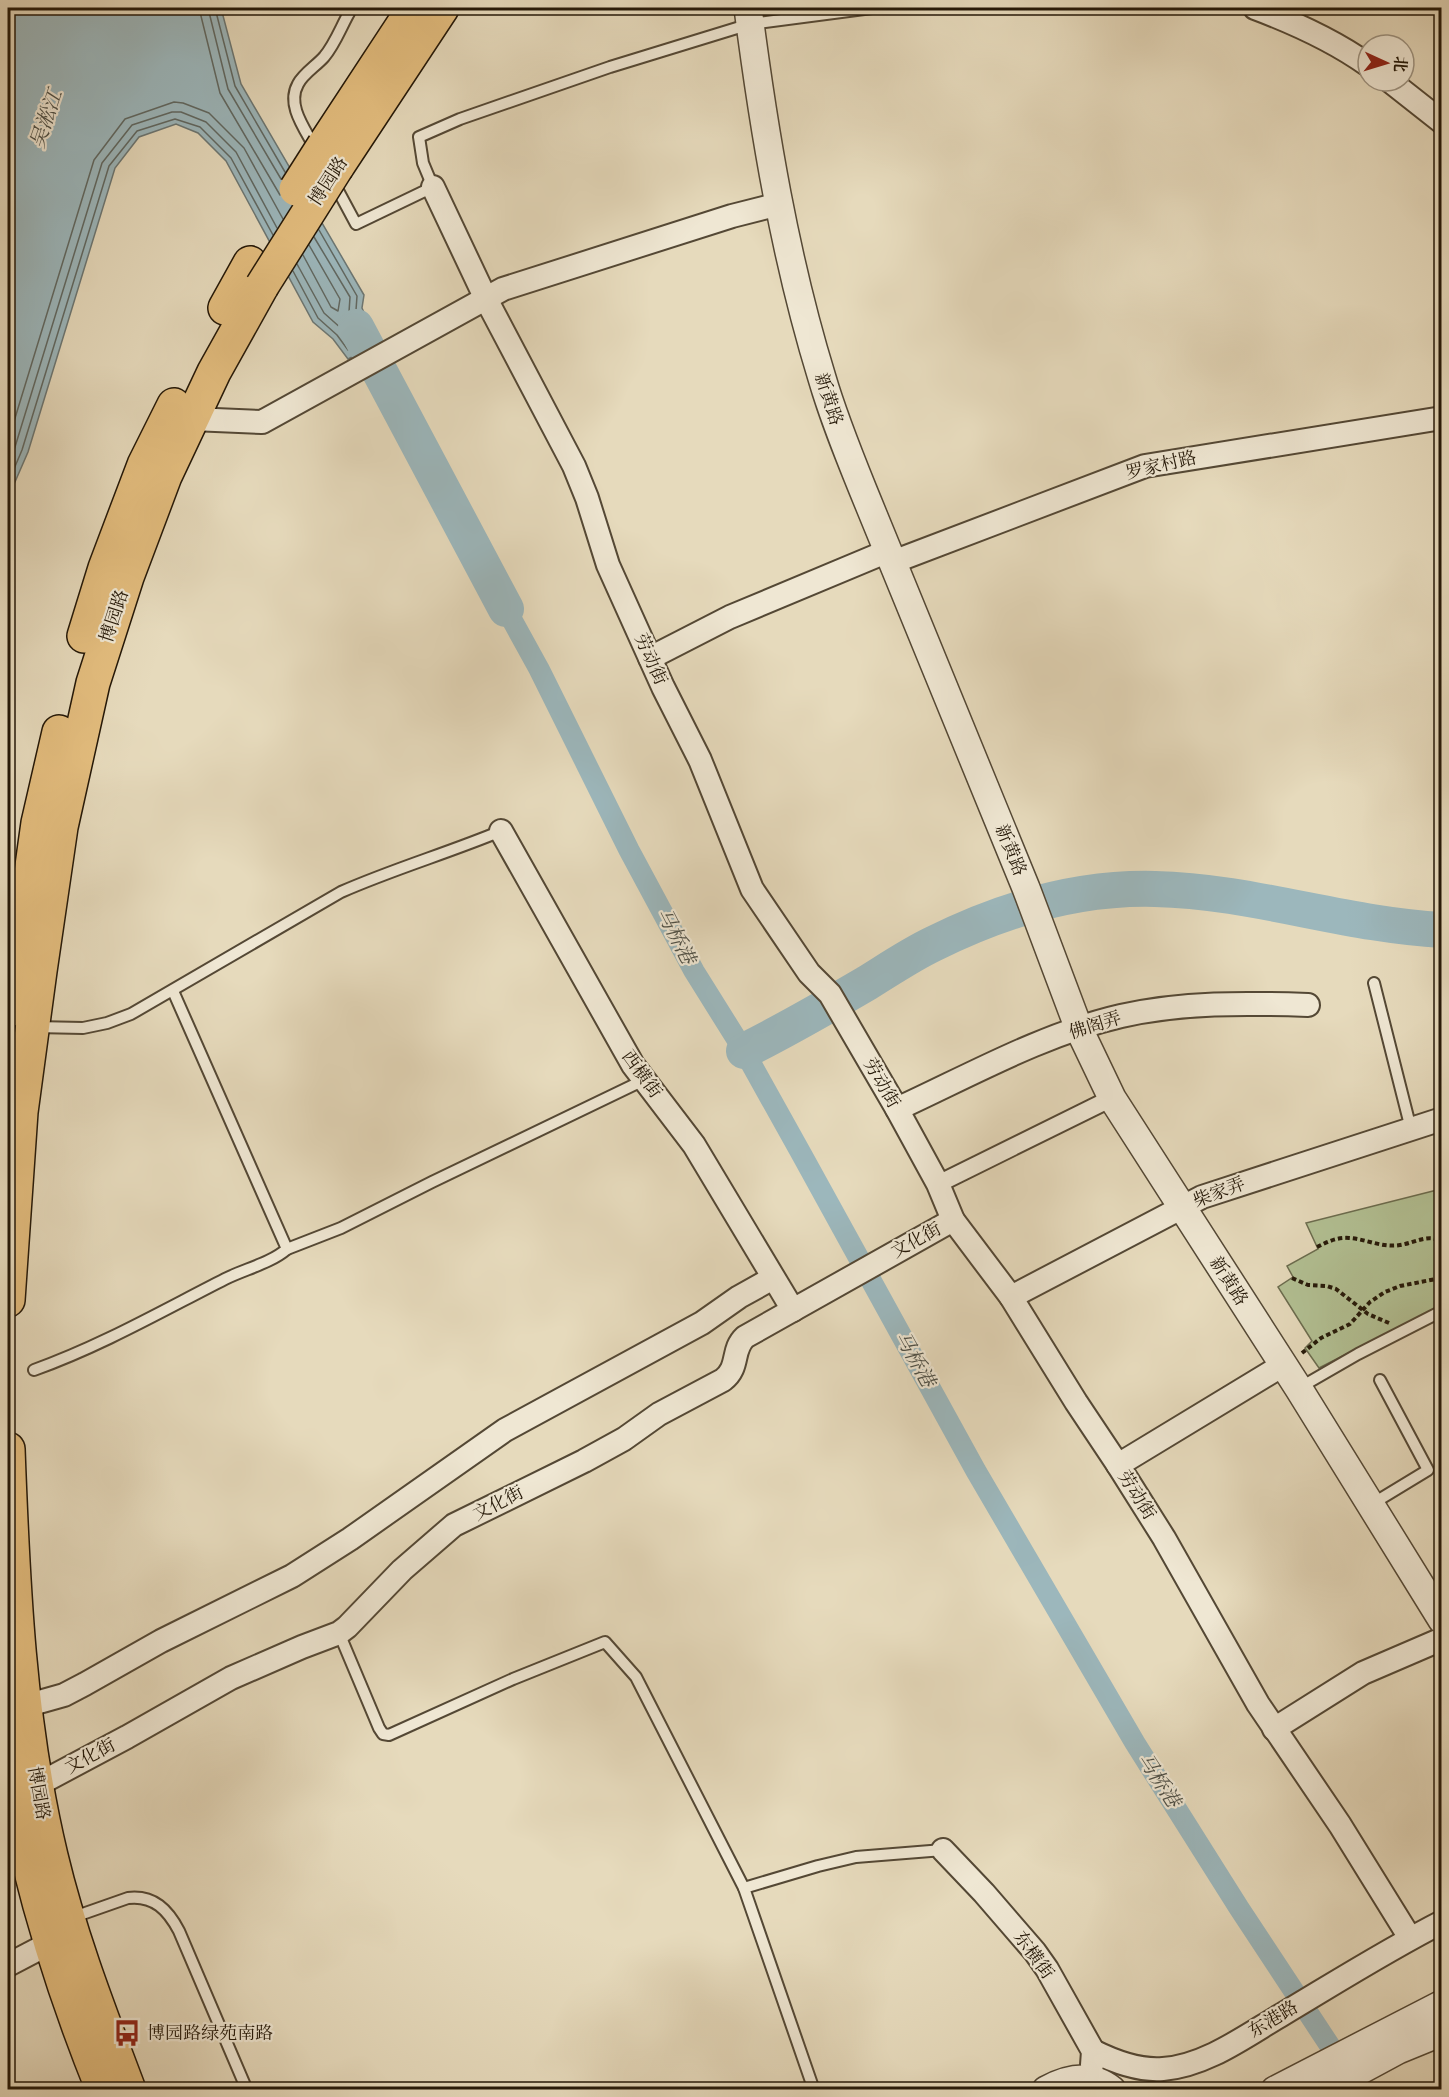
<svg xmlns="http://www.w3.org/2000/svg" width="1449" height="2097" font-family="Alegreya,'Noto Serif SC',serif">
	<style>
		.green { fill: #b2c093; stroke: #6b6c4e; stroke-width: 1.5 }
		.water { fill: #9cb7bc; stroke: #6c7774; stroke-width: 1.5 }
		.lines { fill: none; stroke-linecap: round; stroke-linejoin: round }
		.shore { stroke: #606862; stroke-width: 1.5 }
		.canal { stroke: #9cb7bc; stroke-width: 21 }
		.river { stroke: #9cb7bc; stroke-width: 36 }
		.service-casing { stroke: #544835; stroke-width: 14 }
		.pedestrian-casing { stroke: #544835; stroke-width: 20 }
		.minor-casing { stroke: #544835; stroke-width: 26 }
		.tertiary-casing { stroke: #544835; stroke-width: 30 }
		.primary-casing { stroke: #241808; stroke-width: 36 }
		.path { stroke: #241808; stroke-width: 4; stroke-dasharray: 4.5 3; stroke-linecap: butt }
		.service { stroke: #efe7d3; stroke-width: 10 }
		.pedestrian { stroke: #efe7d3; stroke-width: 16 }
		.minor { stroke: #efe7d3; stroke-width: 22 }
		.tertiary { stroke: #efe7d3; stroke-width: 27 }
		.primary { stroke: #e3bd7e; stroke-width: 33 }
		.primary-bridge-casing { stroke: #241808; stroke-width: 36; stroke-linecap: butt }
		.primary-bridge { stroke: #e3bd7e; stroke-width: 33 }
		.labels { text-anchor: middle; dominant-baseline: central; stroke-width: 4.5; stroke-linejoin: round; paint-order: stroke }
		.street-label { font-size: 18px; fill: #241808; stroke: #efe7d3 }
		.poi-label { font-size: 18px; fill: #241808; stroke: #efe7d3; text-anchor: start }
		.water-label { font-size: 20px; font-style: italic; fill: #4e5047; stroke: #efe7d3 }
	</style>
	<rect width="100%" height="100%" fill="#e6dabc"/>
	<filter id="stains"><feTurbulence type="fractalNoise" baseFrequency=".00333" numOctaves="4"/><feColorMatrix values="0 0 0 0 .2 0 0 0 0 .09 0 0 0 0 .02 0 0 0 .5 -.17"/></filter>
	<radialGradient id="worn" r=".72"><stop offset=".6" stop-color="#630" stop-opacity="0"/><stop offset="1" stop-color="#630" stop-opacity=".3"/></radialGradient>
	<path class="green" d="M1441 1189V1306L1319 1368 1305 1348 1312 1341 1278 1287 1293 1277 1287 1266 1318 1249 1306 1223Z"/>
	<path class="water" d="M8 8H221L241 84 364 295 362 308 378 344 348 359 333 339 313 322 226 161 198 133 176 124 139 137 115 168 28 452 8 498Z"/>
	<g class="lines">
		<g class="shore">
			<path d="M199 8 220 93 280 195"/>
			<path d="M208 8 228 89 281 179"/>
			<path d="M215 8 235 86 285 172"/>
			<path d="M303 255 331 307 338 311 340 299 309 245"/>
			<path d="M297 264 324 313 343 330 351 340 358 339 359 335 349 312 350 297 314 237"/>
			<path d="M293 271 318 318 337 335 348 350H352L368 342 369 339 356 310 357 296 319 230"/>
			<path d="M8 441 94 160 125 119 174 102 183 103 209 113 244 148 283 219"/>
			<path d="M8 464 15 447 102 163 132 125 172 112H181L206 122 236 152 277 228"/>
			<path d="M8 483 22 450 109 166 137 131 175 119 200 127 231 158 273 235"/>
		</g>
		<path class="canal" d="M506 609 539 669 629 850 694 971 744 1051 802 1155 976 1471 1135 1743 1239 1908 1359 2090"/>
		<g class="river">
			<path d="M356 327 506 609"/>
			<path d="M744 1051C786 1030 826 1007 867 983 888 970 910 955 933 944 1001 910 1078 887 1155 889 1252 891 1345 925 1442 930"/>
		</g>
		<defs>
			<g id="service">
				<path d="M315 148C305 129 286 105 298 84 303 74 316 66 324 57 335 44 341 27 349 13L347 8"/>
				<path d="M334 183 356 224 433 187 423 163 419 137 460 119 610 67 750 24 872 8"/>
				<path d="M1374 983 1411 1129"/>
				<path d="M35 1027 83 1028 107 1023 131 1014 341 892C393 869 448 853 501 831"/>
				<path d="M287 1249 341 1228 432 1182 644 1080"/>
				<path d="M34 1370C101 1346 162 1311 225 1279 245 1269 271 1263 287 1249L173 991"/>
				<path d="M1299 1388 1358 1354 1442 1311"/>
				<path d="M1372 1504 1428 1470 1380 1380"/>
				<path d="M339 1633 379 1728 383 1734 389 1735 513 1679 605 1642 636 1677 744 1888 814 2090"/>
				<path d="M744 1888 818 1866 856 1857 943 1850"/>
				<path d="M71 1918 128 1898C154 1895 168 1910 179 1931L247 2090"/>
			</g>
			<path id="pedestrian" d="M938 1184 1112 1098"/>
			<g id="minor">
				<path d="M1255 8C1295 23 1333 40 1368 65"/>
				<path d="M1390 81 1442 122"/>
				<path d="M433 187 485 297 574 466 587 498 608 565 663 687 700 760 752 889 809 973 830 994 897 1109 938 1184 953 1220 1011 1297 1076 1402 1118 1465 1164 1538 1258 1704 1340 1825 1410 1938"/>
				<path d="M192 419 262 422 503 289 732 216 779 204"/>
				<path d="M893 562 1145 466 1442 418"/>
				<path d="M650 658 730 617 888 551"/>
				<path d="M501 831 633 1065 694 1145 793 1310"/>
				<path d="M897 1109C969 1076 1043 1034 1121 1016 1183 1002 1245 1003 1308 1005"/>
				<path d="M1011 1297 1202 1197 1442 1119"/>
				<path d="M1118 1465 1283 1365"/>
				<path d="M25 1706 64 1695 85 1684 161 1641 292 1576 350 1539 505 1430 702 1323 739 1297 773 1278"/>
				<path d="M1274 1729 1363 1673 1442 1639"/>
				<path d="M37 1785 127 1737 231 1678 302 1647 339 1633 347 1627 402 1570 454 1525 584 1461 624 1439 659 1414 723 1380C740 1367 731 1350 745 1337L953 1220"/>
				<path d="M943 1850 984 1893 1035 1952 1047 1969 1093 2051 1092 2065"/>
				<path d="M8 1965 50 1943"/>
				<path d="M1093 2051C1115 2062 1139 2071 1163 2069 1206 2066 1247 2035 1283 2014 1335 1983 1387 1950 1442 1922"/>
			</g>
			<g id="tertiary">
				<path d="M748 8C764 132 785 258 822 378 833 416 848 453 863 490L1026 888 1079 1029 1112 1098 1299 1389 1442 1620"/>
				<path d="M1046 2090C1068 2078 1091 2073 1112 2090"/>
				<path d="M1275 2090 1442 2004"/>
				<path d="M1324 2090 1398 2050 1442 2032"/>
			</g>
			<g id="primary">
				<path d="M324 145 414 8"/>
				<path d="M337 167 442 8"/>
				<path d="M225 308 250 263"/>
				<path d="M84 636 105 568 144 465 174 405"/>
				<path d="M12 1009 38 823 59 732"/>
				<path d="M8 1300 21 1112 40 971 61 827 93 683 127 577 165 476 214 372 262 286"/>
				<path d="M8 1449C13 1585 19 1723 51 1856 70 1936 100 2013 129 2090"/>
				<path d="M8 1747C14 1786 20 1825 29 1864 48 1941 73 2016 103 2090"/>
			</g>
		</defs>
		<use href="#service" class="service-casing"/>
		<use href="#pedestrian" class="pedestrian-casing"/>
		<use href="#minor" class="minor-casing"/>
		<use href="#tertiary" class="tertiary-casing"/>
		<use href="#primary" class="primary-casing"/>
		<g class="path">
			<path d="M1317 1247C1327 1242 1337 1237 1349 1238 1366 1239 1382 1248 1400 1245 1415 1243 1428 1233 1442 1242"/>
			<path d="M1292 1278 1308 1285 1327 1286 1336 1289 1368 1314 1389 1323"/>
			<path d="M1302 1353 1321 1338 1350 1324 1370 1302 1385 1292 1400 1286 1436 1279 1442 1275"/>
		</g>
		<use href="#service" class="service"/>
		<use href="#pedestrian" class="pedestrian"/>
		<use href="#minor" class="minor"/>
		<use href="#tertiary" class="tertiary"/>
		<use href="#primary" class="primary"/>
		<defs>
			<g id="primary-bridge">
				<path d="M296 189 324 145"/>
				<path d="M262 286 337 167"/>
			</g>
		</defs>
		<use href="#primary-bridge" class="primary-bridge-casing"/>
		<use href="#primary-bridge" class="primary-bridge"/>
	</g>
	<defs>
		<symbol id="bus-bare" viewBox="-9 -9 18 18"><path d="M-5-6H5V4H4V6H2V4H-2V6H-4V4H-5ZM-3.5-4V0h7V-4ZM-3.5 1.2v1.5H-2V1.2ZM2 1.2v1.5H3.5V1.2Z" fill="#8f2418" stroke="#efe7d3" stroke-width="2.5" paint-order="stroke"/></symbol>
	</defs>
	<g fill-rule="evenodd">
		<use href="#bus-bare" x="108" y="2014" width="38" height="38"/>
	</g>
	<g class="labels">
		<g class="street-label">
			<text transform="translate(328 181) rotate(-57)">博园路</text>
			<text transform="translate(829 399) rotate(72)">新黄路</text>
			<text transform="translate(1161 465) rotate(-13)">罗家村路</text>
			<text transform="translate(114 616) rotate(-72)">博园路</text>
			<text transform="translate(651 659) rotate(66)">劳动街</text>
			<text transform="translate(1011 850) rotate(68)">新黄路</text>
			<text transform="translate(1095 1025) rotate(-17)">佛阁弄</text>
			<text transform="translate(642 1074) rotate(54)">西横街</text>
			<text transform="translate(882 1083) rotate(60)">劳动街</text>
			<text transform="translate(1219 1192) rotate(-21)">柴家弄</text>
			<text transform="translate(916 1240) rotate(-29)">文化街</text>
			<text transform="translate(1229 1281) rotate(57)">新黄路</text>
			<text transform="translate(1137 1495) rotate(58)">劳动街</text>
			<text transform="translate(498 1503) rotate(-27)">文化街</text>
			<text transform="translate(90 1756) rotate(-28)">文化街</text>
			<text transform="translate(39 1793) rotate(80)">博园路</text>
			<text transform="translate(1034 1955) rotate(54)">东横街</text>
			<text transform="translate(1273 2019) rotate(-31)">东港路</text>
		</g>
		<g class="poi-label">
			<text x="147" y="2033">博园路绿苑南路</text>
		</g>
		<g class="water-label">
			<text transform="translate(46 119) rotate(-71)">吴淞江</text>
			<text transform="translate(676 936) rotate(63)">马桥港</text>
			<text transform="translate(915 1359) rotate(61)">马桥港</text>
			<text transform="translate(1159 1780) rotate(57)">马桥港</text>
		</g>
	</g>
	<rect width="1449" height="2097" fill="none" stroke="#e6dabc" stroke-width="30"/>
	<rect x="9" y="9" width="1431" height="2079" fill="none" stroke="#241808" stroke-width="3"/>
	<rect x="15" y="15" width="1419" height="2067" fill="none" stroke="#241808" stroke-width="1.5"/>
	<g transform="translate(1386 63) rotate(94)"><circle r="28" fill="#efe7d3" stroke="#9e9482" stroke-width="1.5"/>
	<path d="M0-4.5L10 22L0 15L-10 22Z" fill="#8f2418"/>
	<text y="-9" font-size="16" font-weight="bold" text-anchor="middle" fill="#241808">北</text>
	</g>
	<rect width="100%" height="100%" filter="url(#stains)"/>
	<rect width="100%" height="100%" fill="url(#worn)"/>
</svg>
